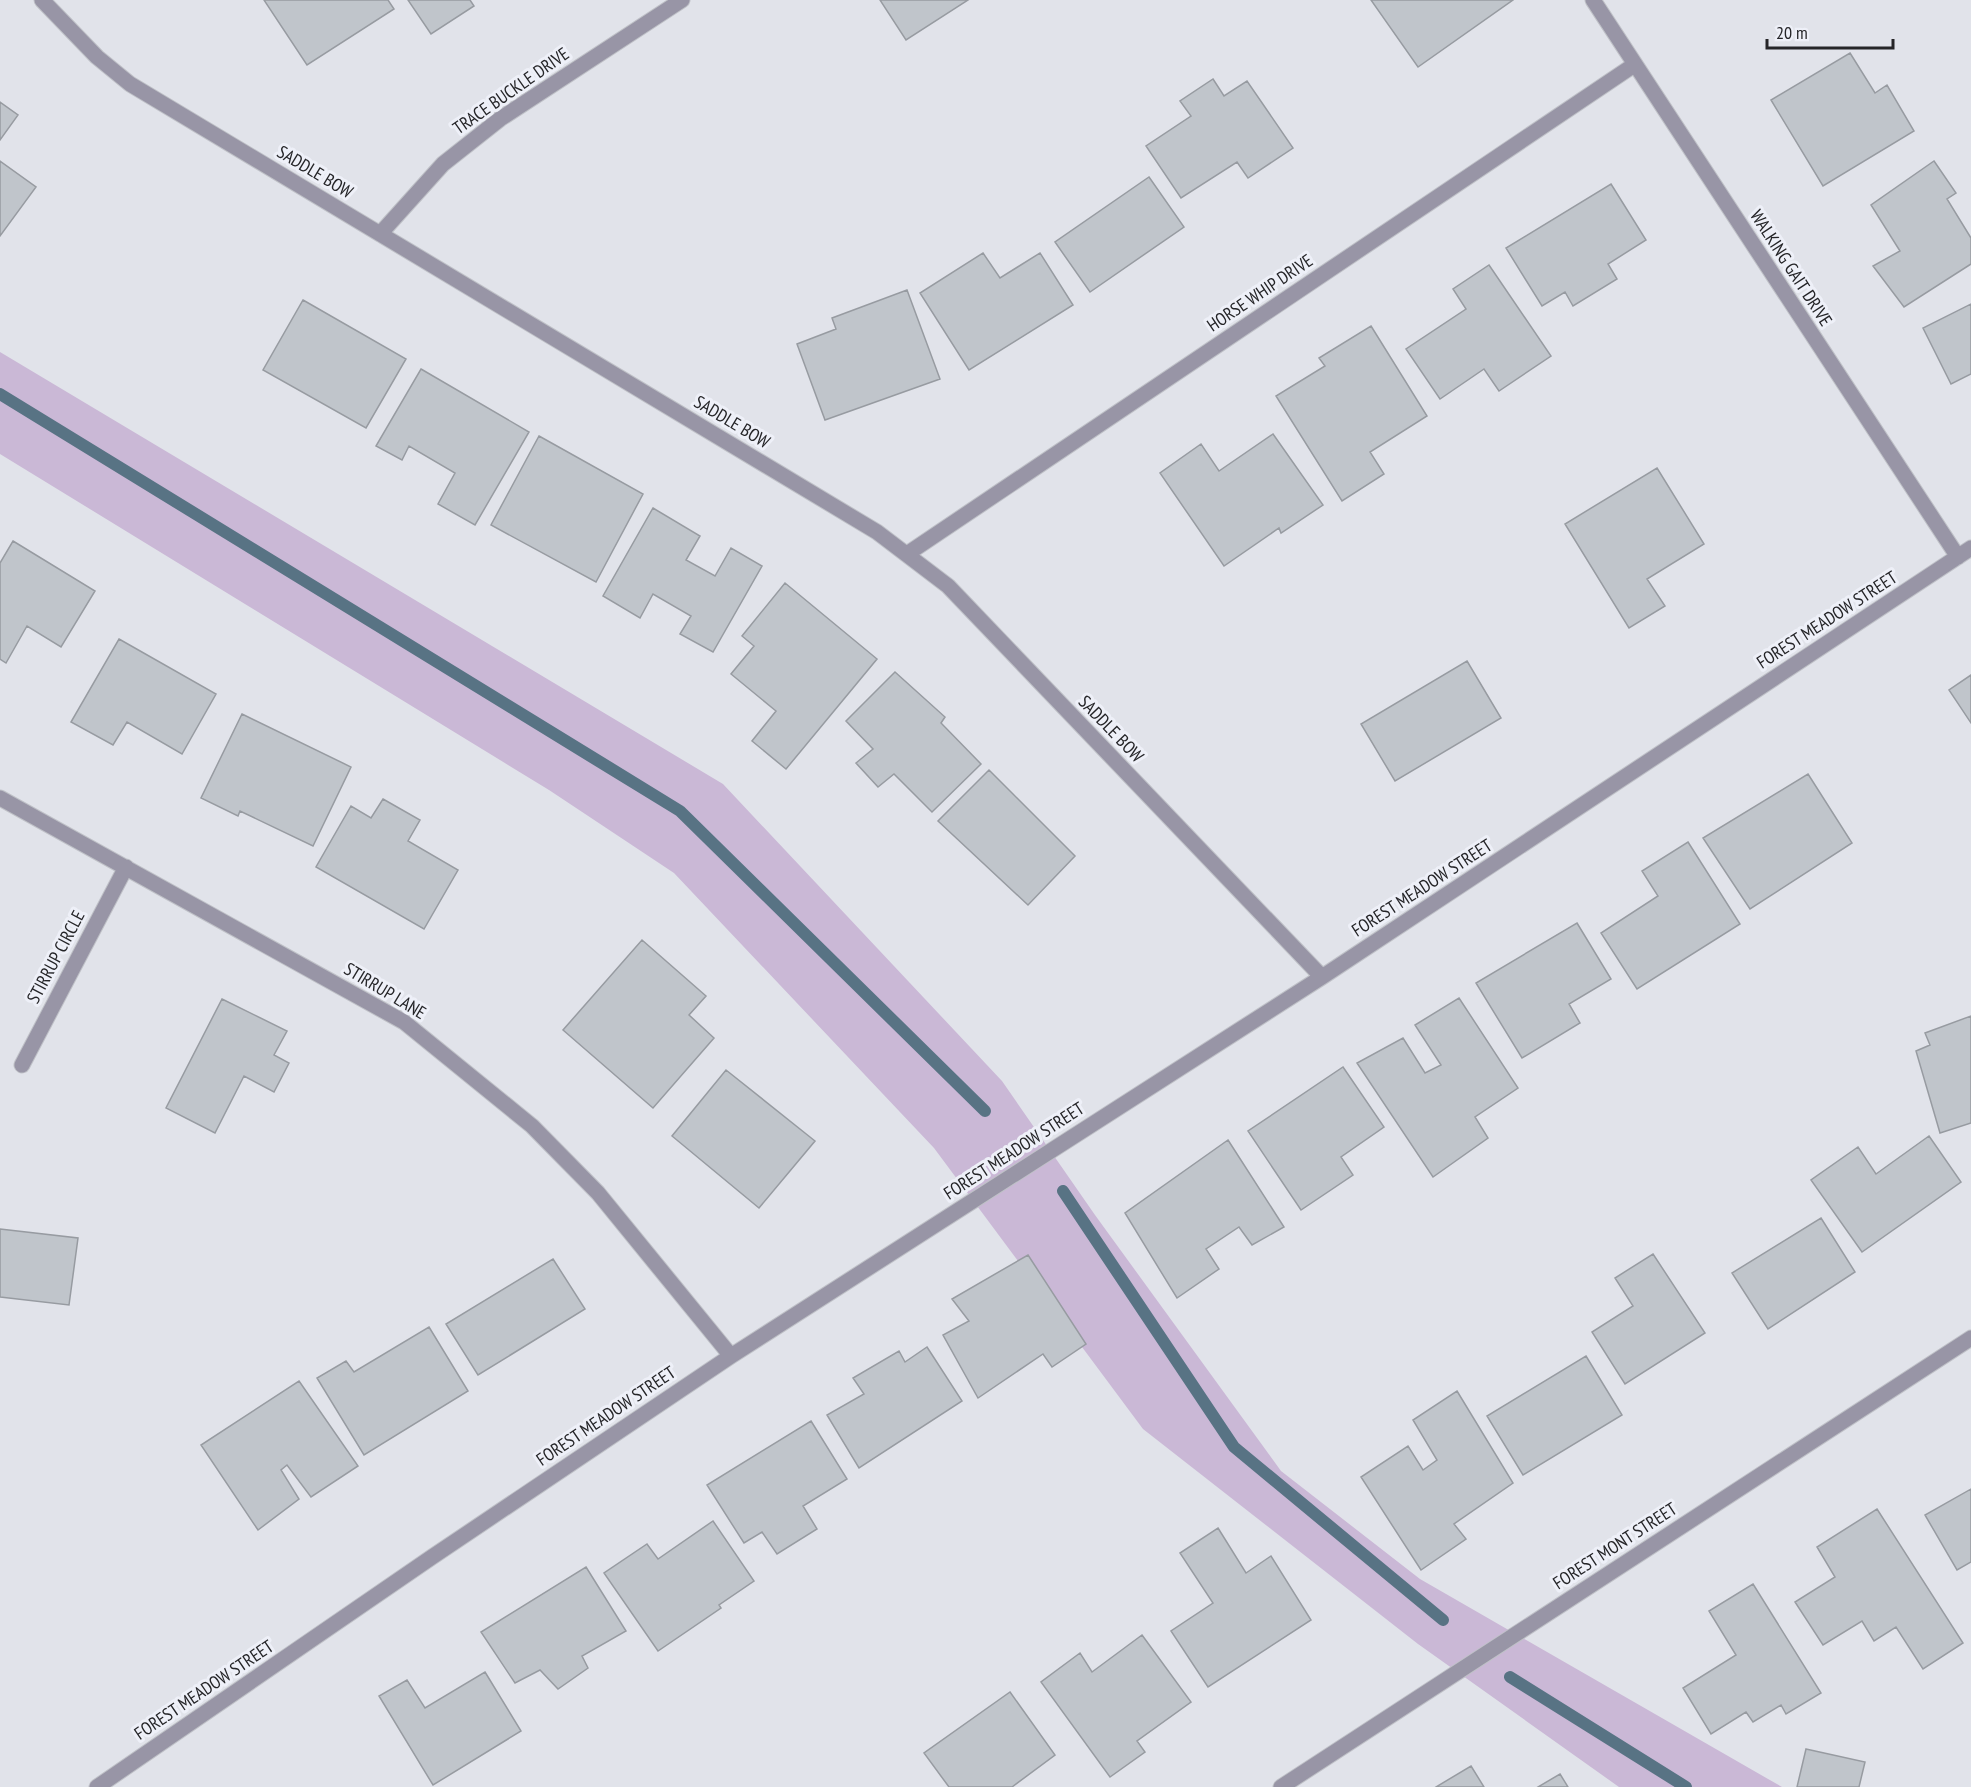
<svg xmlns="http://www.w3.org/2000/svg" width="1971" height="1787" viewBox="0 0 1971 1787" font-family="'PT Sans Narrow',sans-serif">
<style>
.green{fill:#cab8d6}
.lines{fill:none;stroke-linecap:round;stroke-linejoin:round}
.stream{stroke:#587384;stroke-width:12}
.building{fill:#c0c5cb;stroke:#979ba1;stroke-width:1.5}
.street-casing{stroke:#bfc1c7;stroke-width:17}
.street{stroke:#9895a6;stroke-width:15}
.labels{text-anchor:middle;stroke-width:6;stroke-linejoin:round;paint-order:stroke}
.street-label{font-size:18px;fill:#252528;stroke:#eef0f8}
</style>
<rect width="100%" height="100%" fill="#e1e3ea"/>
<!-- green -->
<path class="green" d="M0,352l723,432 279,297 93,134 186,256 139,108 362,208h-163l-201,-143 -275,-215 -209,-281 -260,-275 -125,-83 -549,-336z"/>
<g class="lines">
<!-- stream -->
<path class="stream" d="M0,394l680,417 305,300
M1063,1191l171,256 209,173
M1510,1677l176,110"/>
</g>
<!-- building -->
<path class="building" d="M264,0h124l6,9 -87,56z
M408,0h62l4,6 -43,28z
M880,0h88l-62,40z
M1371,0h142l-95,67z
M1850,53l25,40 12,-8 27,46 -91,55 -52,-86z
M1213,79l11,17 23,-15 46,67 -45,30 -11,-16 -56,36 -35,-52 45,-30 -11,-15z
M0,102l18,13 -18,25z
M0,161l36,26 -36,49z
M1934,161l22,32 -9,6 24,39v26l-67,43 -31,-41 27,-15 -29,-46z
M1149,177l35,50 -94,65 -35,-50z
M1611,184l35,56 -38,24 9,15 -44,27 -8,-14 -23,14 -36,-58z
M983,253l17,25 40,-25 33,52 -104,65 -49,-77z
M1489,265l62,91 -52,35 -15,-22 -44,30 -34,-50 60,-40 -13,-20z
M907,290l33,89 -115,41 -28,-76 39,-15 -4,-11z
M303,300l103,59 -40,69 -103,-58z
M1971,304v70l-20,10 -28,-56z
M1371,326l56,90 -57,36 14,22 -42,27 -66,-105 49,-30 -6,-8z
M421,369l108,63 -54,93 -37,-21 17,-31 -46,-27 -7,14 -26,-14z
M1273,434l50,71 -42,28 -2,-5 -55,38 -64,-93 41,-29 18,27z
M539,436l104,58 -47,88 -105,-57z
M1657,468l47,76 -57,35 18,27 -36,22 -64,-104z
M653,508l47,28 -14,24 29,16 16,-28 31,18 -49,86 -33,-18 11,-18 -38,-22 -13,24 -37,-22z
M13,541l82,50 -34,56 -34,-21 -21,37 -6,-4v-96z
M785,583l92,76 -91,110 -34,-28 24,-30 -45,-37 23,-28 -12,-10z
M119,639l97,55 -34,60 -55,-32 -14,23 -42,-23z
M1467,661l34,57 -106,63 -34,-57z
M895,672l50,45 -4,6 40,41 -49,48 -38,-38 -16,13 -22,-24 17,-14 -27,-28z
M1971,675v48l-22,-33z
M242,714l109,53 -38,79 -73,-35 -2,5 -37,-18z
M989,770l86,86 -47,49 -90,-84z
M1808,774l44,69 -102,66 -47,-71z
M383,799l37,21 -12,21 50,29 -34,59 -108,-62 35,-61 20,12z
M1688,842l52,82 -103,65 -36,-56 57,-37 -16,-25z
M1577,923l34,56 -42,25 11,19 -58,35 -46,-75z
M642,940l64,56 -17,19 25,23 -61,70 -90,-78z
M1459,998l59,90 -43,29 13,21 -55,39 -76,-114 46,-25 22,35 16,-8 -26,-40z
M222,999l65,32 -13,24 15,8 -15,29 -30,-16 -29,57 -49,-25z
M1971,1016v107l-31,10 -24,-82 14,-6 -5,-12z
M1343,1067l41,60 -43,30 12,18 -52,35 -53,-79z
M726,1070l89,71 -56,67 -87,-72z
M1929,1136l32,46 -99,70 -51,-72 47,-33 18,27z
M1228,1140l56,87 -32,18 -13,-18 -33,22 13,20 -42,29 -52,-85z
M1821,1218l34,54 -87,57 -36,-56z
M0,1229l78,9 -9,67 -69,-8z
M1653,1254l52,79 -80,51 -33,-52 41,-26 -18,-28z
M1028,1255l58,89 -34,23 -9,-13 -65,44 -35,-63 26,-14 -17,-22z
M553,1259l32,50 -107,66 -32,-51z
M429,1327l39,64 -104,64 -47,-77 29,-17 8,11z
M927,1347l35,54 -103,67 -32,-53 37,-21 -11,-16 46,-27 6,11z
M1586,1356l36,59 -99,60 -36,-59z
M299,1381l59,85 -47,31 -24,-32 -6,5 18,29 -41,31 -57,-85z
M1457,1391l56,92 -59,41 12,15 -45,31 -60,-93 47,-31 15,24 14,-10 -24,-40z
M811,1421l36,58 -44,27 14,23 -40,25 -15,-22 -18,11 -37,-58z
M1971,1489v73l-14,8 -32,-55z
M1877,1509l86,134 -40,26 -27,-42 -22,14 -12,-20 -39,24 -28,-43 40,-25 -18,-30z
M713,1521l41,60 -35,24 2,3 -63,43 -54,-78 43,-29 11,15z
M1218,1528l28,45 25,-17 40,64 -103,67 -37,-56 42,-28 -33,-50z
M586,1567l40,64 -44,25 6,12 -30,21 -18,-19 -25,13 -34,-51z
M1753,1584l68,109 -35,21 -5,-9 -28,17 -7,-10 -35,22 -28,-46 53,-33 -27,-44z
M1142,1635l49,67 -54,39 8,11 -35,25 -69,-95 39,-29 12,19z
M485,1672l36,59 -88,54 -54,-89 28,-16 18,28z
M1010,1692l45,63 -43,32h-63l-25,-34z
M1806,1749l59,13 -6,25h-62z
M1471,1766l13,21h-48z
M1560,1774l8,13h-30z"/>
<g class="lines">
<!-- street casing -->
<g class="street-casing">
<path id="street" d="M42,0l55,57 33,27 747,448 71,54 374,391
M1593,0l365,557
M380,234l63,-70 57,-45 182,-119
M907,554l727,-489
M0,798l404,224 128,104 66,67 133,163
M22,1065l104,-198
M97,1787l335,-230 299,-201 591,-379 649,-429
M1281,1787l690,-449"/>
</g>
<!-- street -->
<use href="#street" class="street"/>
</g>
<g class="labels">
<!-- street labels -->
<g class="street-label">
<text transform="translate(511 91) rotate(-35)" y="6">TRACE BUCKLE DRIVE</text>
<text transform="translate(315 172) rotate(31)" y="6">SADDLE BOW</text>
<text transform="translate(1791 268) rotate(57)" y="6">WALKING GAIT DRIVE</text>
<text transform="translate(1260 293) rotate(-34)" y="6">HORSE WHIP DRIVE</text>
<text transform="translate(732 422) rotate(31)" y="6">SADDLE BOW</text>
<text transform="translate(1827 620) rotate(-33)" y="6">FOREST MEADOW STREET</text>
<text transform="translate(1111 729) rotate(46)" y="6">SADDLE BOW</text>
<text transform="translate(1422 888) rotate(-33)" y="6">FOREST MEADOW STREET</text>
<text transform="translate(56 957) rotate(-62)" y="6">STIRRUP CIRCLE</text>
<text transform="translate(385 991) rotate(31)" y="6">STIRRUP LANE</text>
<text transform="translate(1014 1151) rotate(-33)" y="6">FOREST MEADOW STREET</text>
<text transform="translate(606 1416) rotate(-34)" y="6">FOREST MEADOW STREET</text>
<text transform="translate(1615 1546) rotate(-33)" y="6">FOREST MONT STREET</text>
<text transform="translate(204 1690) rotate(-34)" y="6">FOREST MEADOW STREET</text>
</g>
</g>
<!-- scale -->
<path d="M1767 39v9h126v-9" fill="none" stroke="#252528" stroke-width="3"/>
<text x="1776" y="39" font-size="18" fill="#252528" stroke="#eef0f8" stroke-width="4.5" paint-order="stroke">20 m</text>
</svg>
